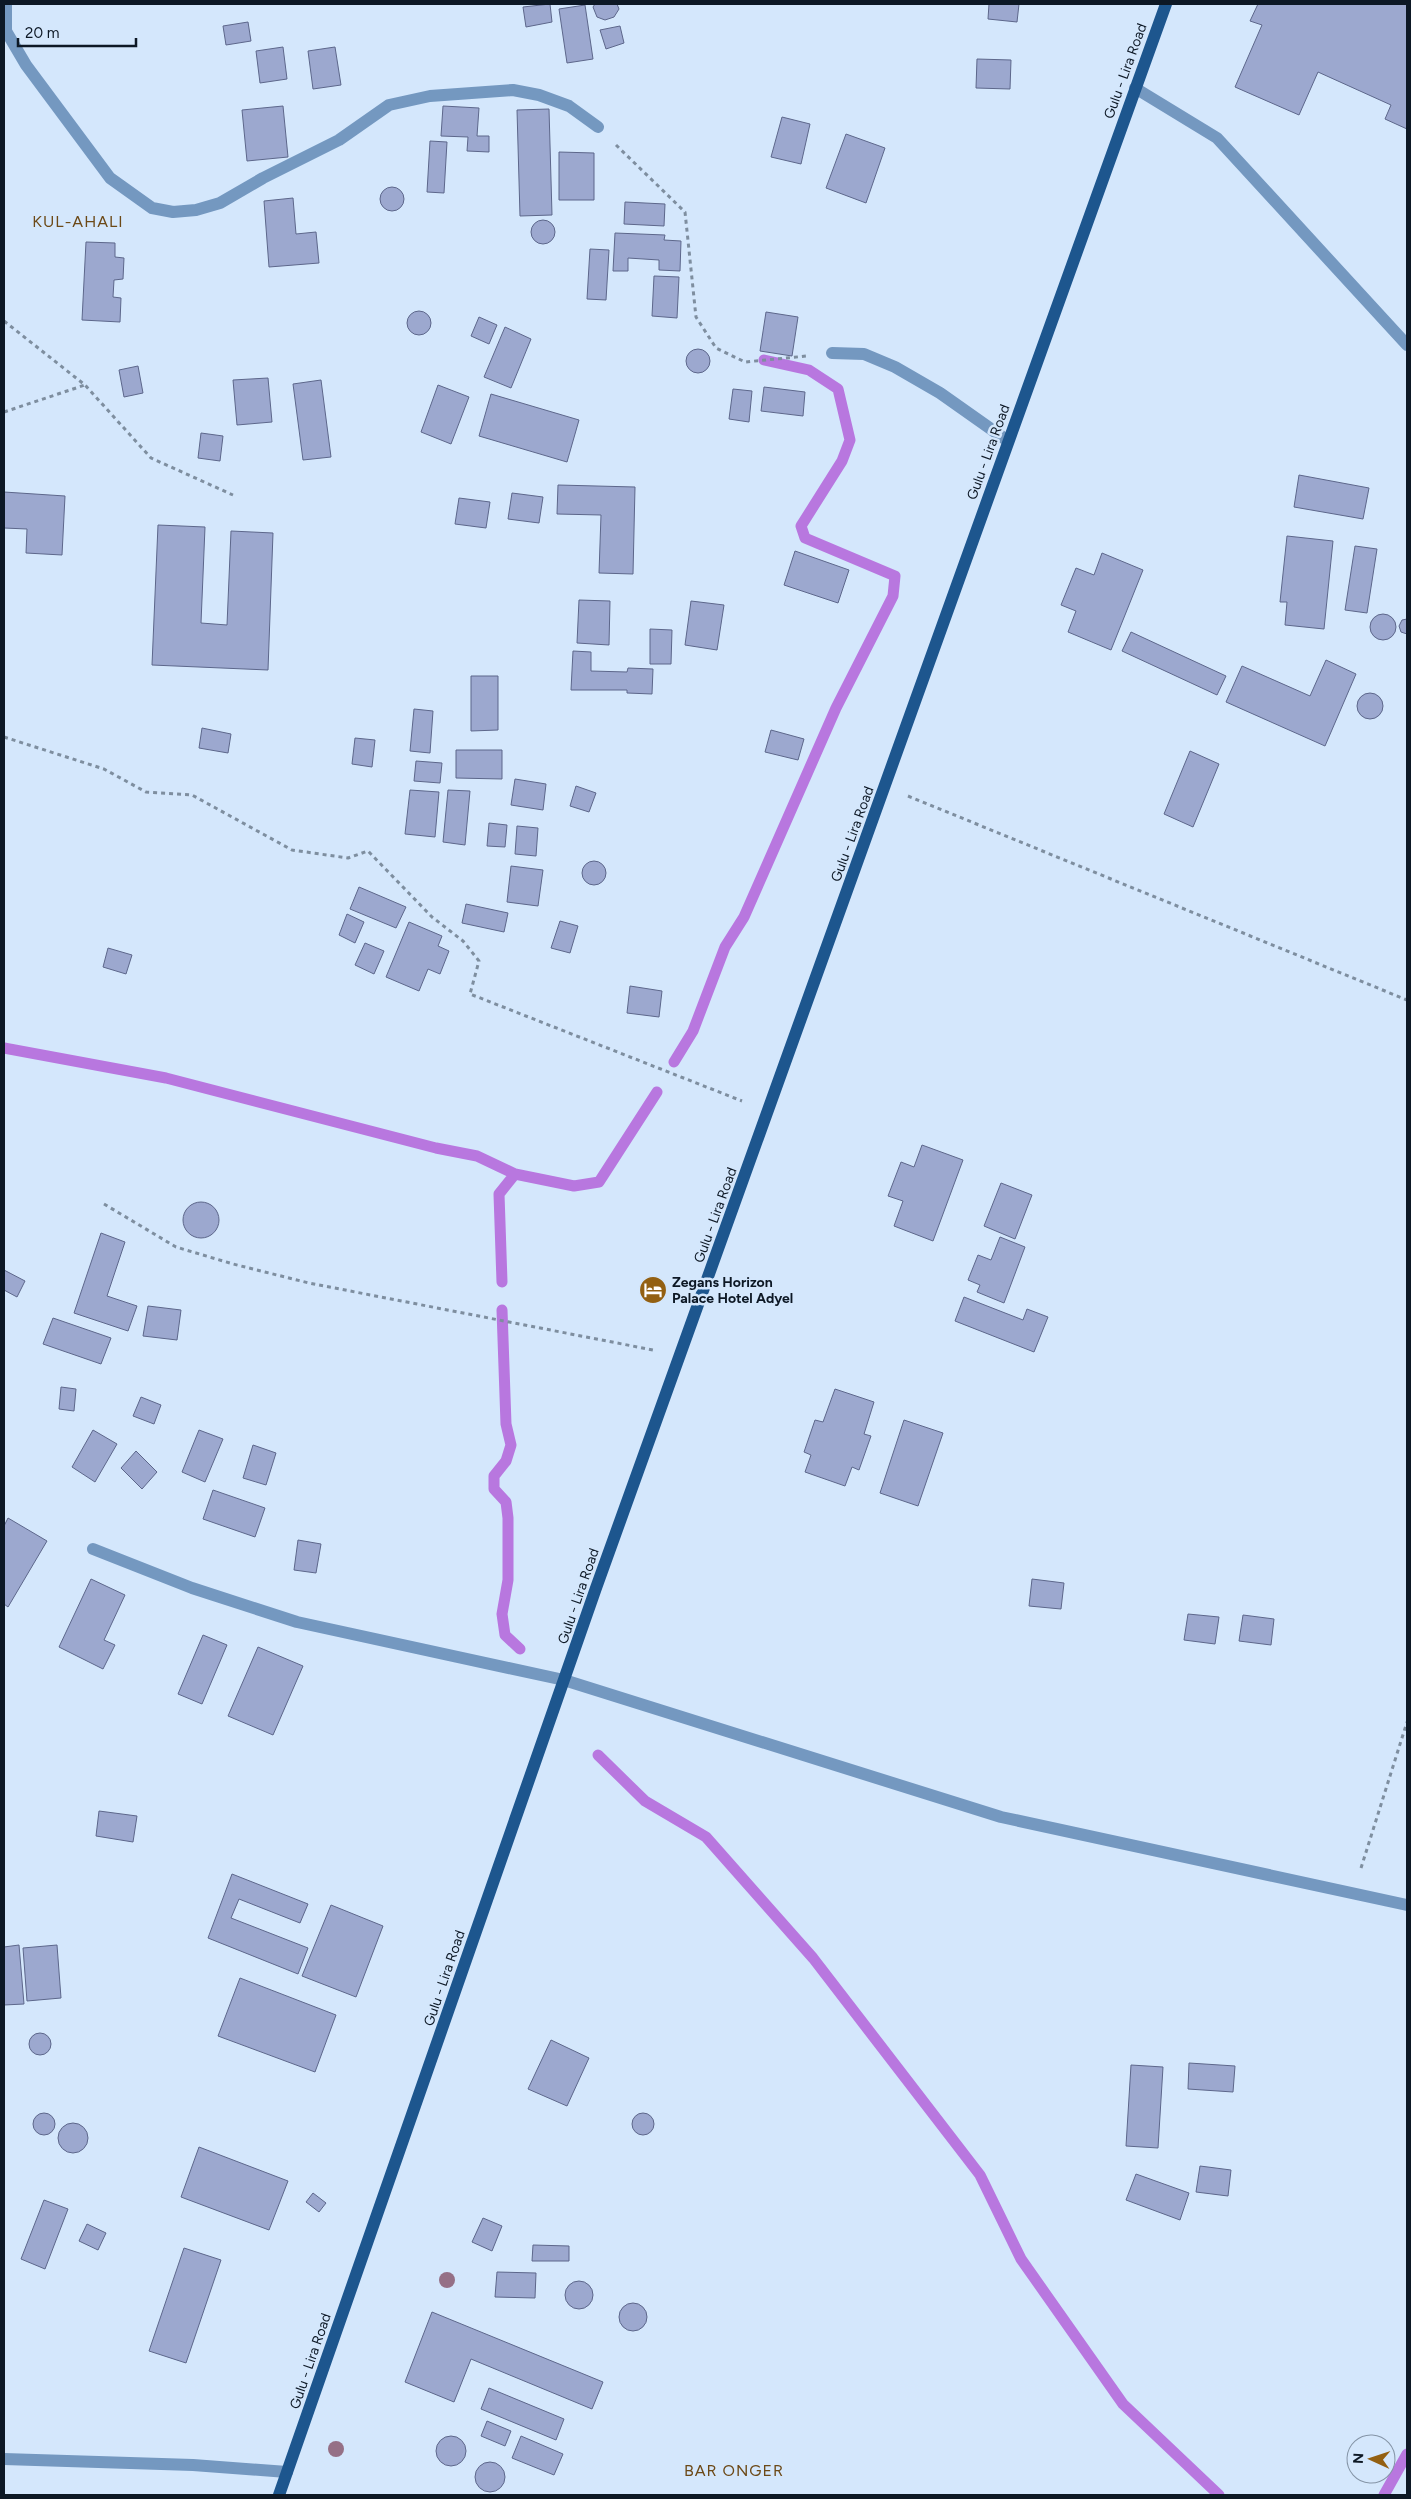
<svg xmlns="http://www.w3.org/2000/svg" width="1411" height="2499" viewBox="0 0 1411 2499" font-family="Figtree,sans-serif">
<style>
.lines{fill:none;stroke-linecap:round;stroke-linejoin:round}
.stream{stroke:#b877df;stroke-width:11}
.building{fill:#9ca8cf;stroke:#5d678b}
.path{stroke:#7e8e9f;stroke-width:3;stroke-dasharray:4 4;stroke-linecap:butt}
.minor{stroke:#7498c0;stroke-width:12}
.major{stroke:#1d568e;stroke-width:12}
.tree{fill:#957086}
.labels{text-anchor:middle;stroke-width:5;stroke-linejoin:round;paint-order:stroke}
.street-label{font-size:14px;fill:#0d1825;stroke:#d4e7fc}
.poi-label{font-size:14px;font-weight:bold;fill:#0d1825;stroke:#d4e7fc;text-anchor:start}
.quarter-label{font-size:16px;letter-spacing:1px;fill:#6c4917;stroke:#d4e7fc}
</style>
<rect width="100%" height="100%" fill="#d4e7fc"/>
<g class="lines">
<!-- stream -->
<path class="stream" d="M4,1048l162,30 270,70 41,8 38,18
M674,1062l19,-31 32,-84 19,-30 92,-209 57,-112 2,-20 -90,-38 -4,-12 41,-65 8,-21 -12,-51 -29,-19 -45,-10
M502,1282l-3,-88 16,-20 59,12 25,-4 58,-90
M502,1310l4,114 5,21 -5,16 -12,15v13l12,13 2,16v62l-6,34 3,21 15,14
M598,1755l47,46 61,36 107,121 167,217 41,84 102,145 96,91
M1384,2495l23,-41"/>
</g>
<!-- building -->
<path class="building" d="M550,4l2,18 -26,5 -3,-20z
M595,4h22l2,5 -5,8 -9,3 -8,-3 -4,-10z
M989,4h30l-2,18 -29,-3z
M1258,4h149v125l-22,-10 6,-14 -73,-33 -19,43 -64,-28 27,-62 -12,-4z
M585,5l8,54 -26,4 -8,-54z
M248,22l3,19 -25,4 -3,-19z
M620,26l4,17 -18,6 -6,-19z
M283,47l4,32 -27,4 -4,-32z
M335,47l6,38 -28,4 -5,-38z
M977,59l34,1 -1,29 -34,-1z
M283,106l5,51 -41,4 -5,-51z
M443,106l36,2 -2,28h12v16l-22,-1 1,-14 -27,-1z
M549,109l3,106 -32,1 -3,-106z
M782,117l28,7 -9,40 -30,-7z
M846,134l39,14 -19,55 -40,-15z
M430,141l17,1 -3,51 -17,-1z
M559,152l35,1v47h-35z
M380 199a12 12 0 1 1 24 0a12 12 0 1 1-24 0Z
M293,198l3,36 20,-2 3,31 -50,4 -5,-66z
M625,202l40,2 -1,22 -40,-2z
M531 232a12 12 0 1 1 24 0a12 12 0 1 1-24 0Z
M615,233l50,2 -1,5 17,1 -1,30 -21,-1v-10l-31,-2v13h-15z
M86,242l29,1v14l9,1 -1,21 -9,1 -1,17 8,1 -1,24 -38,-2z
M590,249l19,1 -3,50 -19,-1z
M654,276l25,1 -2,41 -25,-2z
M407 323a12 12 0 1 1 24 0a12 12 0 1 1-24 0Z
M766,312l32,5 -6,39 -32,-5z
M479,317l18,8 -8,19 -18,-8z
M505,327l26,12 -20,49 -27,-11z
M686 361a12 12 0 1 1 24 0a12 12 0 1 1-24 0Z
M138,366l5,27 -19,4 -5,-27z
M268,378l4,44 -35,3 -4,-45z
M321,380l10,77 -28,3 -10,-76z
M438,385l31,12 -18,47 -30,-12z
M764,387l41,5 -2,24 -42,-5z
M733,389l19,2 -3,31 -20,-3z
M491,394l88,26 -12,42 -88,-26z
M201,433l22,3 -3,25 -22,-3z
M1299,475l70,13 -6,31 -69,-12z
M558,485l77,2 -2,87 -34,-1 2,-58 -44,-1z
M4,492l61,4 -3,59 -36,-2 1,-24 -23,-1z
M512,493l31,4 -4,26 -31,-4z
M459,498l31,4 -4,26 -31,-4z
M158,525l47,2 -4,96 26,2 4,-94 42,2 -5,137 -116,-5z
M1287,536l46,5 -9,88 -39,-4 2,-23h-7z
M1355,546l22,3 -10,64 -22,-3z
M795,551l54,19 -11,33 -54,-18z
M1102,553l41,17 -32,80 -43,-18 8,-21 -15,-6 15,-37 18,7z
M579,600l31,1 -1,44 -32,-2z
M691,601l33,4 -7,45 -32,-5z
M1370 627a13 13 0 1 1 26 0a13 13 0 1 1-26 0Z
M1407,619v15l-6,-2 -2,-6 3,-6z
M650,629l22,1 -1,34h-21z
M1131,632l95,44 -9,19 -95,-44z
M573,651l18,1v19l36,1 1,-4 25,1 -1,25 -25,-1v-3h-56z
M1326,660l30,14 -31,72 -99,-44 16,-36 68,30z
M471,676h27v54l-27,1z
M1357 706a13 13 0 1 1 26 0a13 13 0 1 1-26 0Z
M414,709l19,2 -3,42 -20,-2z
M202,728l29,6 -3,19 -29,-5z
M771,730l33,9 -6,21 -33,-8z
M355,738l20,2 -3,27 -20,-3z
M456,750h46v29l-46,-1z
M1190,751l29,13 -26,63 -29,-13z
M416,761l26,2 -2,20 -26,-2z
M515,779l31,5 -3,26 -32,-5z
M576,786l20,7 -7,19 -19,-6z
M410,790l29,2 -4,45 -30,-3z
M448,790l22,1 -5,54 -22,-3z
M489,823l18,2 -2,22 -18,-1z
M517,826l21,2 -2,28 -21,-2z
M582 873a12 12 0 1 1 24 0a12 12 0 1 1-24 0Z
M511,866l32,4 -5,36 -31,-4z
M359,887l47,20 -10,21 -46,-19z
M466,904l42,9 -4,19 -42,-9z
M347,914l17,8 -9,21 -16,-8z
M560,921l18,5 -8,27 -19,-5z
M409,922l33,14 -4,10 11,5 -9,23 -12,-5 -9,22 -33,-14z
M365,943l19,8 -10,23 -19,-9z
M108,948l24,7 -6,19 -23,-7z
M630,986l32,5 -3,26 -32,-4z
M922,1145l41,15 -30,81 -39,-15 9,-25 -15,-5 13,-34 13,5z
M1001,1183l31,12 -17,44 -31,-13z
M183 1220a18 18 0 1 1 36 0a18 18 0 1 1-36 0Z
M101,1233l24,9 -18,54 30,10 -9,25 -54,-18z
M1000,1237l25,10 -21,56 -27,-11 3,-7 -12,-5 10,-25 13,5z
M4,1270l21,11 -8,16 -13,-7z
M964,1297l59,23 4,-11 21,8 -14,35 -79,-31z
M148,1306l33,4 -4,30 -34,-4z
M53,1318l58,20 -10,26 -58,-20z
M61,1387l15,2 -2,22 -15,-2z
M835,1389l39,13 -10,32 7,2 -12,34 -7,-3 -7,19 -40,-14 6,-17 -7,-3 11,-32 8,2z
M141,1397l20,8 -7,19 -21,-8z
M904,1420l39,13 -25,73 -38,-13z
M93,1430l24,14 -22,38 -23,-15z
M199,1430l24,9 -18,43 -23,-10z
M253,1445l23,8 -10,32 -23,-7z
M136,1451l21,21 -15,17 -21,-21z
M213,1490l52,18 -10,29 -52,-18z
M8,1518l39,23 -39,66 -4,-3v-78z
M298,1540l23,4 -5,29 -22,-3z
M91,1579l34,16 -21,45 11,5 -12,24 -44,-22z
M1032,1579l32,4 -3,26 -32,-3z
M1188,1614l31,3 -4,27 -31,-4z
M1243,1615l31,4 -3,26 -32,-4z
M203,1635l24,10 -25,59 -24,-10z
M258,1647l45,19 -30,69 -45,-19z
M99,1811l38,5 -4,26 -37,-6z
M232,1874l76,30 -8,19 -61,-24 -8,19 77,30 -10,26 -90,-36z
M331,1905l52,21 -27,71 -54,-21z
M19,1945l5,59 -20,1v-58z
M57,1945l4,53 -34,3 -4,-53z
M240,1978l96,37 -21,57 -97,-36z
M29 2044a11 11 0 1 1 22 0a11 11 0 1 1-22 0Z
M551,2040l38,18 -22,48 -39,-17z
M1189,2063l46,3 -2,26 -45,-3z
M1131,2065l32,2 -5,81 -32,-2z
M33 2124a11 11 0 1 1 22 0a11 11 0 1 1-22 0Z
M632 2124a11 11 0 1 1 22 0a11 11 0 1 1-22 0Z
M58 2138a15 15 0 1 1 30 0a15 15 0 1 1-30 0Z
M199,2147l89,34 -19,49 -88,-33z
M1200,2166l31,4 -3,26 -32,-4z
M1136,2174l53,19 -9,27 -54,-20z
M313,2193l13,10 -7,9 -13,-10z
M44,2200l24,9 -23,60 -24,-10z
M483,2218l19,8 -10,25 -20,-9z
M87,2224l19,9 -8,17 -19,-9z
M533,2245l36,1v15h-37z
M184,2248l37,12 -35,103 -37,-12z
M497,2272l39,1 -1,25 -40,-1z
M565 2295a14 14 0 1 1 28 0a14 14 0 1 1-28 0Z
M619 2317a14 14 0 1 1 28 0a14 14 0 1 1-28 0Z
M432,2312l171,70 -11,27 -121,-50 -17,43 -49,-20z
M489,2388l75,31 -8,21 -75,-31z
M487,2421l24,10 -6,15 -24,-10z
M436 2451a15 15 0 1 1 30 0a15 15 0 1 1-30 0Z
M521,2436l42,18 -9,21 -42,-17z
M475 2477a15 15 0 1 1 30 0a15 15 0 1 1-30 0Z"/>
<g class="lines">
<!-- path -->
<path class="path" d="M616,145l69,67 11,105 20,31 29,14 62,-6
M4,321l81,64 66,73 82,37
M4,412l81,-27
M4,737l100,32 42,23 46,3 100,55 56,8 20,-7 64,66 31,24 16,20 -9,33 272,107
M908,796l499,204
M104,1204l72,43 57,17 76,19 344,67
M1361,1868l46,-146"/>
<!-- minor -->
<path class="minor" d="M6,4v27l20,34 84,113 42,30 21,4 23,-2 24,-7 43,-25 76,-38 50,-35 41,-9 83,-6 26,5 30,11 29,21
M1135,88l82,50 190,207
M832,353l32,1 31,13 45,26 68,48
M93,1549l99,39 105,34 267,58 437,137 406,88
M4,2459l189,6 94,7"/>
<!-- major -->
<path class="major" d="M279,2495l317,-907 570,-1584"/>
</g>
<!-- trees -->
<g class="tree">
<circle cx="447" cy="2280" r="8"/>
<circle cx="336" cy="2449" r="8"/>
</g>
<!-- icons -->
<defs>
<g id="hotel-disc" transform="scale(1.4375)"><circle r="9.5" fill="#936012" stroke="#d4e7fc"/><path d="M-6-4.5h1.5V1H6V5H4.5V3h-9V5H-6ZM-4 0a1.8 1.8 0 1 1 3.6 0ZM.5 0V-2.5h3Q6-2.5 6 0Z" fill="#fff"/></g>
</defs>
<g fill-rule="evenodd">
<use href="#hotel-disc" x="653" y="1290"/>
</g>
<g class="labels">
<!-- street labels -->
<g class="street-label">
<text transform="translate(1125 71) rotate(-70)" y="5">Gulu - Lira Road</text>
<text transform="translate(988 452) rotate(-70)" y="5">Gulu - Lira Road</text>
<text transform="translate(852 834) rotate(-70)" y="5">Gulu - Lira Road</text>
<text transform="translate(715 1215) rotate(-70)" y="5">Gulu - Lira Road</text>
<text transform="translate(578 1596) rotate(-71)" y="5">Gulu - Lira Road</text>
<text transform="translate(444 1978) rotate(-71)" y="5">Gulu - Lira Road</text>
<text transform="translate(310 2361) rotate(-71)" y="5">Gulu - Lira Road</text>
</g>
<!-- poi labels -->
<g class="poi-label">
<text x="672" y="1287">Zegans Horizon<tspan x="672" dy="16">Palace Hotel Adyel</tspan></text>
</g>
<!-- quarter labels -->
<g class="quarter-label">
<text x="78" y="227">KUL-AHALI</text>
<text x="734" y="2476">BAR ONGER</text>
</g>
</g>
<!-- border -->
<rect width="1411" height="2499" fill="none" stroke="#0d1825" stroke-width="10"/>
<!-- north arrow -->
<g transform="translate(1371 2459) rotate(273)"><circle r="24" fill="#d4e7fc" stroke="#8494a6"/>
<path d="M0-4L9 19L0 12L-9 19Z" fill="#936012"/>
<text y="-8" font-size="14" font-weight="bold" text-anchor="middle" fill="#0d1825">N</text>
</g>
<!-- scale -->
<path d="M18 38v8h118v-8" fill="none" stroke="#0d1825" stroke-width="2.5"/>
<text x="25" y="38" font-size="15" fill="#0d1825" stroke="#d4e7fc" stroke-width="4" paint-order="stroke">20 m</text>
</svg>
